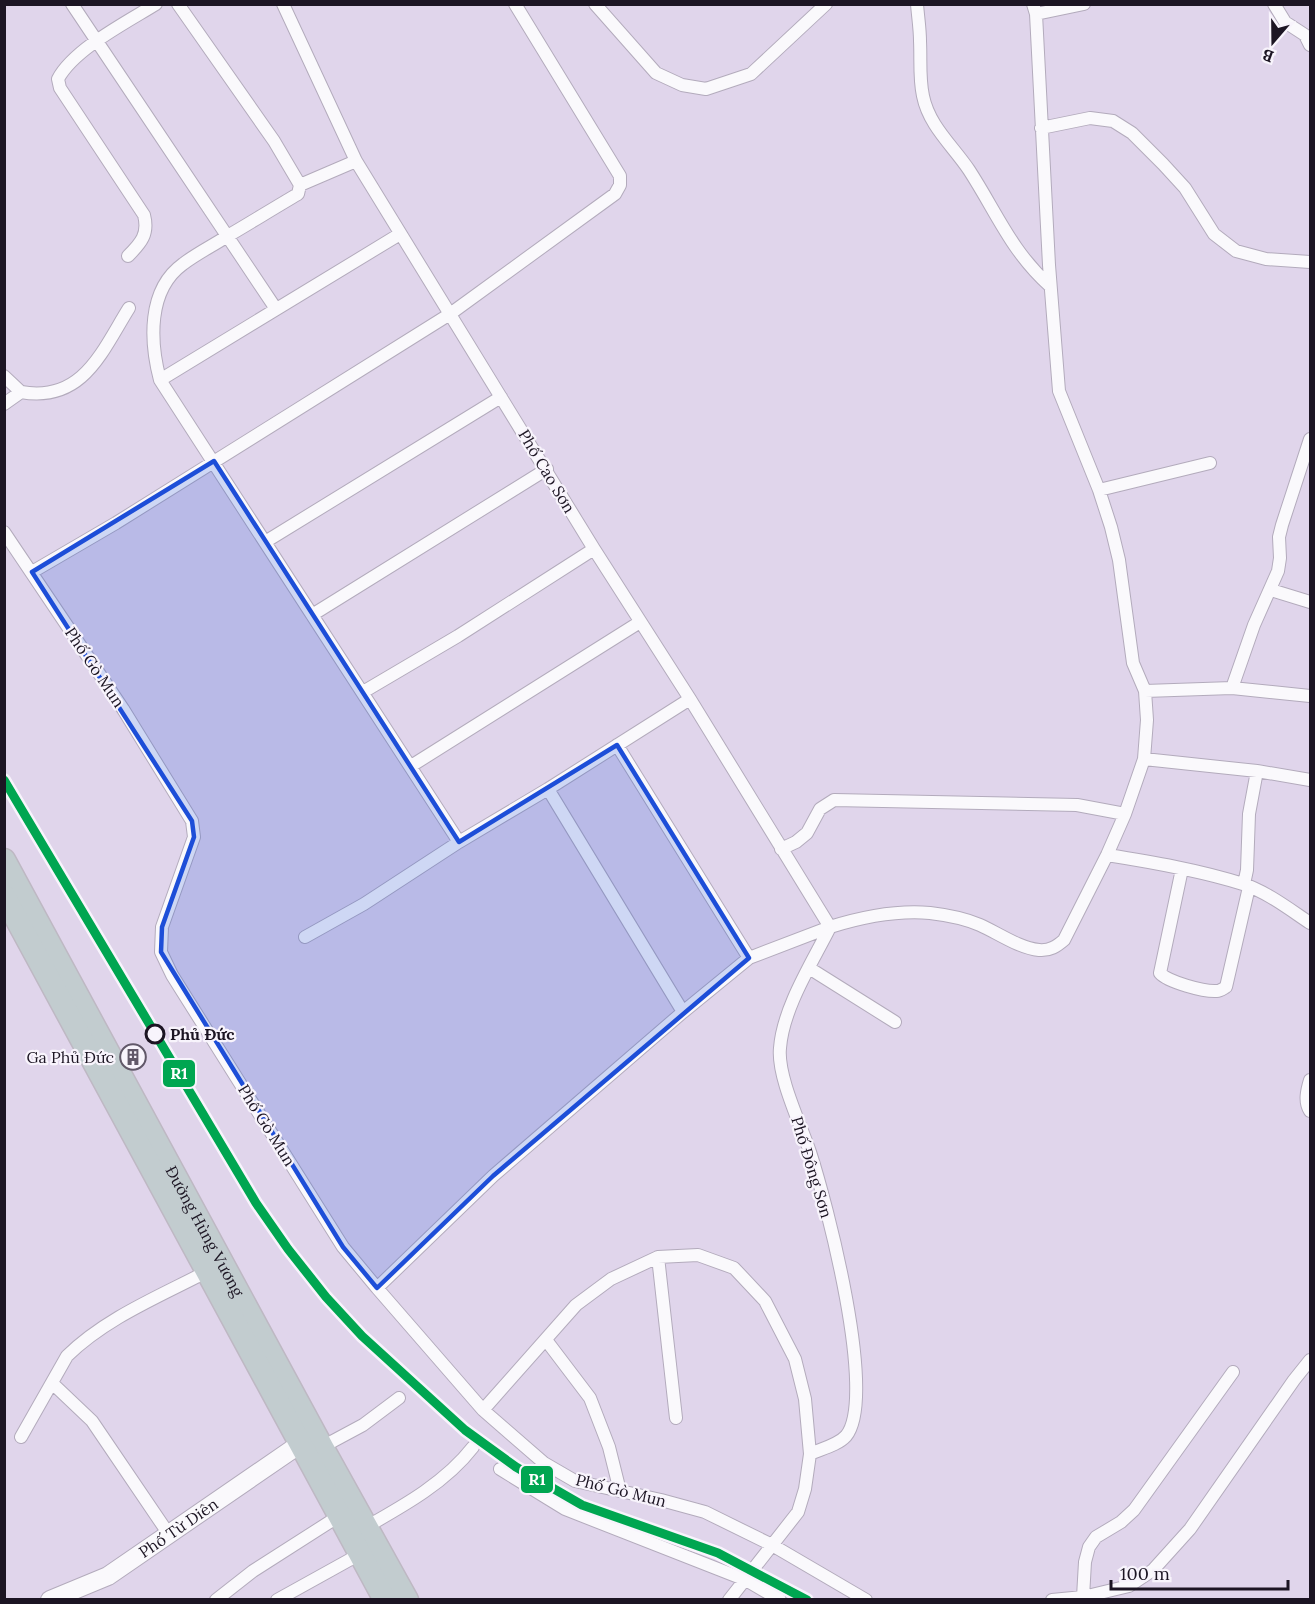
<svg xmlns="http://www.w3.org/2000/svg" width="1315" height="1604" viewBox="0 0 1315 1604" font-family="Lora,serif">
<style>
.lines{fill:none;stroke-linecap:round;stroke-linejoin:round}
.street-casing{stroke:#b3abbc;stroke-width:14}
.secondary-casing{stroke:#b3abbc;stroke-width:20}
.highway-casing{stroke:#beb8c3;stroke-width:25}
.street{stroke:#faf9fc;stroke-width:12}
.secondary{stroke:#faf9fc;stroke-width:18}
.highway{stroke:#c2cccf;stroke-width:22}
.rail-1-casing{stroke:#f8f4fc;stroke-width:14}
.rail-1{stroke:#00a651;stroke-width:9}
.marked{fill:#1d4ed8;fill-opacity:0.2;stroke:#1d4ed8;stroke-width:4.5;stroke-linejoin:round}
.stop-dot{fill:#f8f4fc;stroke:#1c1523;stroke-width:3}
.labels{text-anchor:middle;stroke-width:4.5;stroke-linejoin:round;paint-order:stroke}
.street-label{font-size:16px;fill:#1c1523;stroke:#f8f4fc}
.stop-label{font-size:16px;font-weight:bold;fill:#1c1523;stroke:#f8f4fc;text-anchor:start}
.poi-label{font-size:16px;fill:#1c1523;stroke:#f8f4fc;text-anchor:end}
.line-badge{stroke:#f8f4fc;stroke-width:2}
.badge-label{font-size:16px;text-anchor:middle;font-weight:bold;fill:#fff}
</style>
<rect width="100%" height="100%" fill="#e0d5eb"/>
<g class="lines">
<!-- street casing -->
<g class="street-casing">
<path id="street" d="M72,4l204,305
M178,4l96,137 26,44 -2,9c-24,14 -48,29 -72,43 -14,9 -30,17 -43,27 -36,26 -33,78 -23,116l299,462
M283,4l73,157 238,388 96,150 140,228 -81,31 -66,54 -190,164 -116,112
M595,4l61,69 26,12 24,4 45,-15 75,-70
M917,4c1,13 3,25 3,37 1,19 -1,37 3,55 6,30 30,50 46,74 28,43 42,81 81,116
M1274,4l11,18 20,13 5,10
M1036,14l48,-10
M1041,128l49,-10 23,3 19,12 31,31 22,24 29,46 22,17 30,8 44,3
M300,185l56,-24
M128,256c13,-13 21,-22 16,-41l-84,-127 -2,-9c16,-30 69,-57 98,-75
M4,376l17,16
M160,380l240,-146
M4,404l17,-12c62,11 81,-41 108,-84
M1099,490l111,-27
M4,532l119,177 69,112 2,16 -32,90 -1,25 11,23 171,272 34,41 106,122 61,53 31,18 86,19 44,12 67,33 94,55
M265,542l236,-145
M32,572l84,-49 334,-209 165,-120 5,-9v-9l-105,-172
M1271,590l39,12
M312,615l235,-146
M1232,688l22,-63 24,-54 2,-13 -1,-21 3,-12 28,-86
M1145,691l87,-3 78,8
M363,692l95,-56 136,-87
M617,745l132,213
M1144,759l113,12 53,9
M411,766l229,-144
M548,789l135,223
M781,849l15,-7 11,-9 13,-24 14,-9 243,5 48,9
M1107,855c45,7 92,15 136,29 24,8 46,25 67,39
M1182,869l-22,104c8,9 44,19 57,18 3,0 7,-3 9,-4l23,-100
M1244,884l3,-14 2,-56 8,-43
M305,937l59,-33 95,-62 89,-53 142,-90
M809,968l86,54
M1310,1080c-3,10 -6,22 0,31
M658,1257l18,161
M546,1340l44,58 19,49 11,44
M52,1383l40,38 76,112
M483,1410l93,-105 35,-26 47,-22 40,-2 36,13 31,33 30,58 10,40 5,55
M21,1437l46,-81c39,-38 91,-59 139,-84
M322,1447l41,-22 36,-27
M500,1469l65,40 181,71 34,20
M366,1527c39,-22 80,-45 107,-80
M1083,1597l2,-35 4,-15 7,-10 25,-15 13,-12 99,-138
M216,1600l37,-29 86,-55
M277,1600l83,-46
M729,1600l69,-88 7,-23 5,-35c11,-5 28,-9 36,-18 32,-39 -20,-235 -36,-284 -9,-27 -33,-76 -30,-104 3,-40 32,-85 50,-121 32,-10 67,-17 100,-14 17,2 34,5 50,12 18,8 39,23 59,25 11,1 18,-4 25,-10l43,-85 18,-41 19,-55 3,-39 -2,-29 -12,-28 -14,-103 -8,-33 -12,-37 -40,-99 -10,-126 -13,-251 -3,-10
M1052,1600l31,-3 46,-11 24,-16 37,-41 104,-149 16,-20"/>
</g>
<!-- secondary casing -->
<g class="secondary-casing">
<g id="secondary">
<path id="s1" d="M50,1600l58,-24 192,-132"/>
</g>
</g>
<!-- highway casing -->
<g class="highway-casing">
<g id="highway">
<path id="s2" d="M4,860l318,587 85,153"/>
<path d="M4,896l381,704"/>
</g>
</g>
<!-- street -->
<use href="#street" class="street"/>
<!-- secondary -->
<use href="#secondary" class="secondary"/>
<!-- highway -->
<use href="#highway" class="highway"/>
<!-- rail-1 casing -->
<g class="rail-1-casing">
<path id="rail-1" d="M4,780l252,423 32,46 38,48 36,39 103,94 51,37 66,38 136,48 89,47"/>
</g>
<!-- rail-1 -->
<use href="#rail-1" class="rail-1"/>
</g>
<!-- marked area -->
<path class="marked" d="M214,461l245,381 158,-97 132,213 -256,218 -116,112 -34,-41 -182,-295 1,-25 32,-90 -2,-16 -160,-249z"/>
<!-- icons -->
<defs>
<g id="building-ring" transform="scale(1.35)"><circle r="9.5" fill="#f8f4fc" stroke="#615869" stroke-width="1.5"/><path d="M-4-6H4V6H1V3H-1V6H-4ZM-2.5-4.3h1.7v1.8h-1.7ZM.8-4.3h1.7v1.8H.8ZM-2.5-1h1.7V.8h-1.7ZM.8-1h1.7V.8H.8Z" fill="#615869"/></g>
</defs>
<g fill-rule="evenodd">
<use href="#building-ring" x="133" y="1057"/>
</g>
<!-- markers -->
<circle class="stop-dot" cx="155" cy="1034" r="9"/>
<g class="labels">
<!-- street labels -->
<g class="street-label">
<text transform="translate(547 471) rotate(59)" y="6">Phố Cao Sơn</text>
<text transform="translate(95 667) rotate(56)" y="6">Phố Gò Mun</text>
<text transform="translate(267 1125) rotate(58)" y="6">Phố Gò Mun</text>
<text transform="translate(812 1167) rotate(73)" y="6">Phố Đông Sơn</text>
<text dy="6" stroke="none"><textPath href="#s2" startOffset="422">Đường Hùng Vương</textPath></text>
<text transform="translate(621 1490) rotate(14)" y="6">Phố Gò Mun</text>
<text dy="6" stroke="none"><textPath href="#s1" startOffset="148">Phố Từ Diên</textPath></text>
</g>
<!-- stop labels -->
<g class="stop-label">
<text x="170" y="1040">Phủ Đức</text>
</g>
<!-- poi labels -->
<g class="poi-label">
<text x="114" y="1063">Ga Phủ Đức</text>
</g>
</g>
<g class="line-badge">
<rect x="162" y="1059" width="34" height="29" rx="6" fill="#00a651"/>
<rect x="520" y="1465" width="34" height="29" rx="6" fill="#00a651"/>
</g>
<g class="badge-label">
<text x="179" y="1079">R1</text>
<text x="537" y="1485">R1</text>
</g>
<!-- border -->
<rect width="1315" height="1604" fill="none" stroke="#1c1523" stroke-width="12"/>
<!-- north arrow -->
<g transform="translate(1273 42) rotate(200)" stroke="#f8f4fc" stroke-width="4.5" paint-order="stroke">
<path d="M0-4.5L10 22L0 15L-10 22Z" fill="#1c1523"/>
<text y="-9" font-size="16" font-weight="bold" text-anchor="middle" fill="#1c1523">B</text>
</g>
<!-- scale -->
<path d="M1111 1580v9h177v-9" fill="none" stroke="#1c1523" stroke-width="3"/>
<text x="1120" y="1580" font-size="18" fill="#1c1523" stroke="#f8f4fc" stroke-width="4.5" paint-order="stroke">100 m</text>
</svg>
